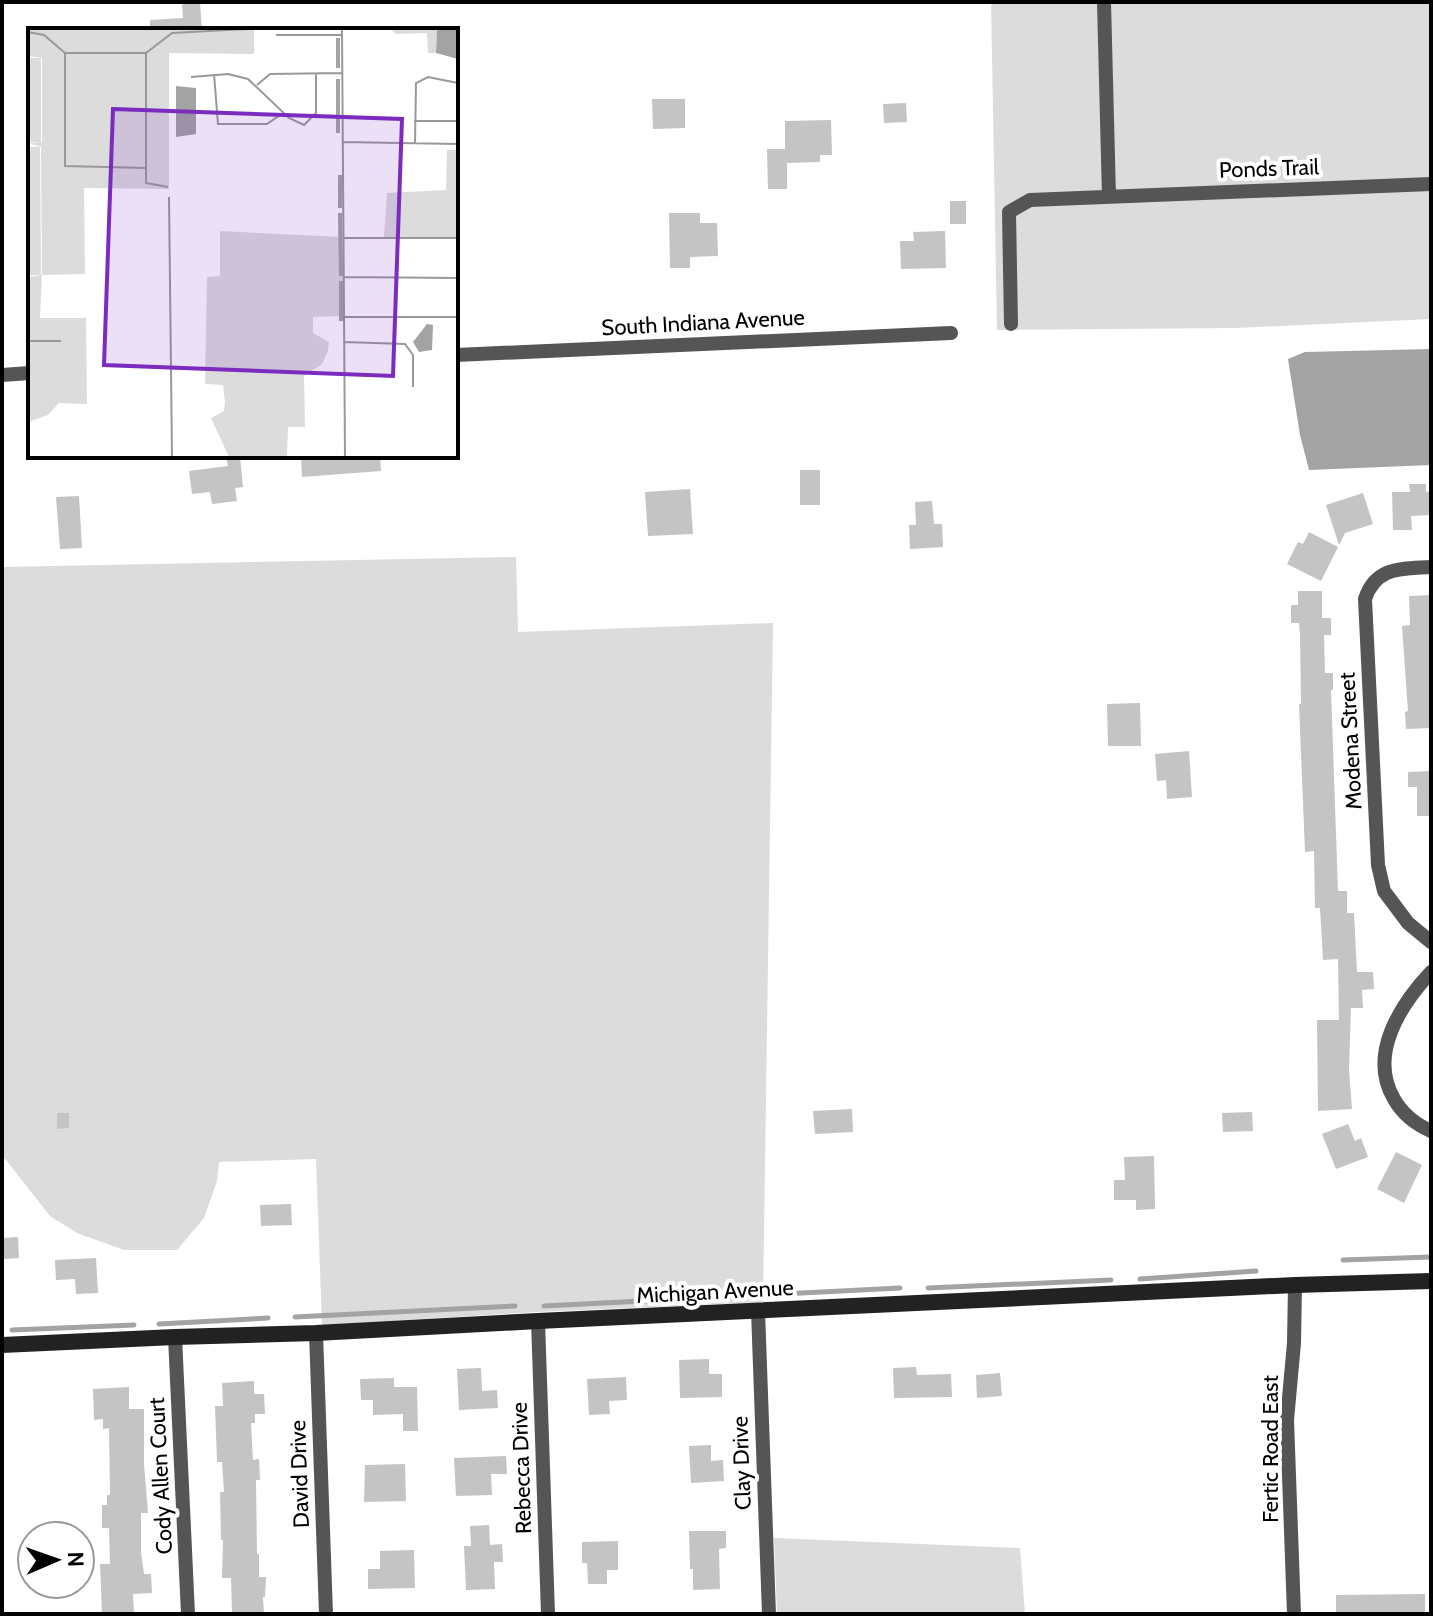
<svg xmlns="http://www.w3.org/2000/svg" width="1433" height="1616" viewBox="0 0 1433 1616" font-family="Cabin,sans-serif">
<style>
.green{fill:#dcdcdc}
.water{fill:#a3a3a3}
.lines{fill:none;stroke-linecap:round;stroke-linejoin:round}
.stream{stroke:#a3a3a3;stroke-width:5}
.building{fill:#c4c4c4}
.street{stroke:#555;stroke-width:14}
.secondary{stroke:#222;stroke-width:16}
.labels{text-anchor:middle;stroke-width:8;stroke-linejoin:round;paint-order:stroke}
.street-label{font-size:22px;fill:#000;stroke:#fff}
.inset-river{fill:none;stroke:#a3a3a3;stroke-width:4}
.inset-road{fill:none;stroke:#999;stroke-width:2}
.view{fill:#7b2cbf;fill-opacity:0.15;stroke:#7b2cbf;stroke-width:4}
.inset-edge{fill:none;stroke:#000;stroke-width:4}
</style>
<rect width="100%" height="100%" fill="#fff"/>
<!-- green -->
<path class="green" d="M991,2h440v317l-195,9 -239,2z
M516,557l2,75 255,-9 -10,679 -225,10 -216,13 -6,-166 -97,3 -2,19 -13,37 -27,32h-53l-47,-17 -27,-17 -48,-61v-588z
M774,1538l246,10 5,66h-248z"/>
<!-- water -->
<path class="water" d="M1431,349v116l-122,5 -9,-35 -12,-76 17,-7z"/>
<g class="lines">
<!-- stream -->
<path class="stream" d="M1343,1260l88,-3
M1140,1279l116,-8
M928,1288l183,-8
M544,1306l356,-18
M295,1317l220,-11
M159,1324l109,-6
M12,1330l122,-5"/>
</g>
<!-- building -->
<path class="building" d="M182,2h18l2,28h-52v-10l33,-2z
M652,99h33v29l-32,1z
M906,103l1,19 -23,1 -1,-19z
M831,120l1,35h-12v7l-33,1v26h-19l-1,-40h18v-28z
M950,201h16v23h-16z
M669,213h31v10h17l1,33 -28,1v11h-20z
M945,231l1,37 -45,1 -1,-28h14l-1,-9z
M226,456h14l3,31 -8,1 2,13 -25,3 -2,-12 -18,2 -3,-23 39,-5z
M301,456h79l1,15 -79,6z
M800,470h20v35h-20z
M1409,484h17v8l5,-1v24l-20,1 1,14h-19l-1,-38h18z
M690,489l3,45 -45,2 -3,-44z
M1363,493l10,31 -28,9 -6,12 -13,-40z
M79,496l3,52 -22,1 -4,-52z
M932,501l2,23h8l1,23 -33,2 -1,-24h7l-1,-23z
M1309,532l29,15 -17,34 -34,-17 11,-22 5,2z
M1298,591h24v27h9v17h-7l1,38h8v17h-2l7,201h9v22h7l3,59h16l1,17 -12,1 1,18h-12l-2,62 3,39 -34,2 -1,-91h22l-1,-61 -15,1 -3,-52h-5l-1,-57 -9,1 -6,-148h2l-1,-69 -1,-12h-8v-18h7z
M1431,595v133l-25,1 -1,-17 3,-1 -6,-85 8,-1 -1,-29z
M1140,703l1,43h-33l-1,-42z
M1189,751l3,46 -25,2 -1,-19 -9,1 -2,-27z
M1431,771v45h-14v-29h-9v-15z
M852,1109l1,23 -38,2 -2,-23z
M1252,1112l1,19 -30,1 -1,-19z
M57,1113h12v15l-12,1z
M1348,1124l7,17 6,-3 7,19 -32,12 -14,-35z
M1396,1152l26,13 -18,38 -27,-14z
M1154,1156l1,53 -19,1v-10h-22v-20h11l-1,-23z
M291,1204l1,21 -31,1 -1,-21z
M18,1237l1,21 -15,1 -1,-21z
M96,1258l2,35 -22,1 -1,-15 -19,1 -1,-20z
M709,1359v15h13v23l-42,1 -1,-38z
M916,1367l1,8 34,-1 1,23 -58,1 -1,-30z
M481,1368l1,23 15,-1 1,18 -39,2 -2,-41z
M1000,1373l2,23 -25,2 -1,-23z
M626,1377l1,23 -18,1 1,13 -21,1 -2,-36z
M394,1378v9h23l1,44h-15v-17l-30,1v-15h-12l-1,-21z
M254,1381v13h10l1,20h-10v9h-4l2,37 6,-1 1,21h-4l1,74h2v23h7l-1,20h-2l1,17h-32l-1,-36h-9l1,-38h-2l-1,-48h4l-2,-30h-5l-2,-56h8l-1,-23z
M129,1387v22h15v55l4,49h-7v39l3,22h7l1,19 -19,1 1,20h-32l-2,-50h10l-1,-36h-7v-23h5v-10h3l-1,-67 -6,1v-10l-9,1 -1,-31z
M711,1445v16l12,-1 1,21 -33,2 -2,-37z
M506,1456l1,18h-16l1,21 -36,1 -2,-38z
M405,1464l1,37 -42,1 1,-37z
M489,1525l1,20 12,-1 1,18h-9l1,27 -29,1 -2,-44h7l-1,-20z
M689,1531h37v17l-7,1 1,40 -27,1v-21h-3z
M618,1541v29h-11v14h-19l-1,-21h-5v-21z
M414,1550l1,38 -47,1v-20h12v-18z
M1425,1594v20h-89v-19z"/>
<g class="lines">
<!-- street -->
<path class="street" d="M1104,2l5,195
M1011,324l-2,-112 21,-12 401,-16
M456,355l495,-22
M2,375l28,-2
M1431,567c-29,2 -55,-1 -66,32l13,266 6,26 24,32 23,19
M1431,972c-31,33 -63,83 -37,127 9,16 21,25 37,32
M758,1311l11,303
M538,1321l10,293
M316,1333l10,281
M175,1337l13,277
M1294,1614l-7,-194 7,-77 1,-58"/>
<!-- secondary -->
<path class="secondary" d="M2,1345l173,-8 141,-4 222,-12 757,-36 136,-4"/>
</g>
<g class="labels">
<!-- street labels -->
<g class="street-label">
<text transform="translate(1269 168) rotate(-2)" y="8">Ponds Trail</text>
<text transform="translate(703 322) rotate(-3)" y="8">South Indiana Avenue</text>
<text transform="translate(1350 741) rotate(-93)" y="8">Modena Street</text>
<text transform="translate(715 1291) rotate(-3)" y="8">Michigan Avenue</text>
<text transform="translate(1270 1449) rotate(-90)" y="8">Fertic Road East</text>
<text transform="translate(741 1463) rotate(-92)" y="8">Clay Drive</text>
<text transform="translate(521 1468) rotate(-92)" y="8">Rebecca Drive</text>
<text transform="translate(299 1474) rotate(-92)" y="8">David Drive</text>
<text transform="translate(160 1476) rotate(-93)" y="8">Cody Allen Court</text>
</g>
</g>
<!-- overview -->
<g transform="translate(28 28)">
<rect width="430" height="430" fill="#fff"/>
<path d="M0,1h226v25l-85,-1v136l-85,-1 1,86 -43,1 -2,43h46l1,86 -28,-1 -11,12 -20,7v-145l14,-2 -1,-128 -13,-4 14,-1v-84l-14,-2zM363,1h46l-1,24h-8l-1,-20 -31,1zM0,30h13v84h-13zM0,119h12l1,128h-13zM419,122h11v87h-74l3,-44 59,-3zM192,203l122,6 1,79 -30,1v16l16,9 -1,9 -6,13 -18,12 1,51h-17l-1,30h-58l-18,-39 13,-7 1,-9 -2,-17 -18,-1 2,-107 13,-1z" fill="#dcdcdc"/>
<path d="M409,1h21v30l-22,-6zM148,58l20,2v46l-20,3zM399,296l6,1 -1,25 -13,2 -6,-10z" fill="#a3a3a3"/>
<path class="inset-river" d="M310,10v30M310,105v-54M312,147v33M312,185l1,63M313,253v40"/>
<path class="inset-road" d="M314,1l3,428M0,4l16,3 21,18h81l26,-20 75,-4M248,7h66M37,25v113l81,2M118,25v130l22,4M186,46l4,50h49l16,-11M163,49l37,-3 20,5 41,39 15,7 12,-12v-39M229,57l13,-11 72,-1M386,93h44M314,114l116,2M387,116l1,-61 12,-6 30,6M141,169l3,260M315,210h115M315,249l115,1M316,289h114M0,313h33M316,314l61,2 8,11v32"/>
<path class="view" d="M85,81l289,10 -9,257 -289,-11z"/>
<rect width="430" height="430" class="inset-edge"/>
</g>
<!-- border -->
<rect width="1433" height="1616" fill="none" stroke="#000000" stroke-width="8"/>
<!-- north arrow -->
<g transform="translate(56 1560) rotate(88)"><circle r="38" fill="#ffffff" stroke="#999999" stroke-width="2"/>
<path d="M0-6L14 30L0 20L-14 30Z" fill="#000000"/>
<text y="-12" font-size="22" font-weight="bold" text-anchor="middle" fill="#000000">N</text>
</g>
</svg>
